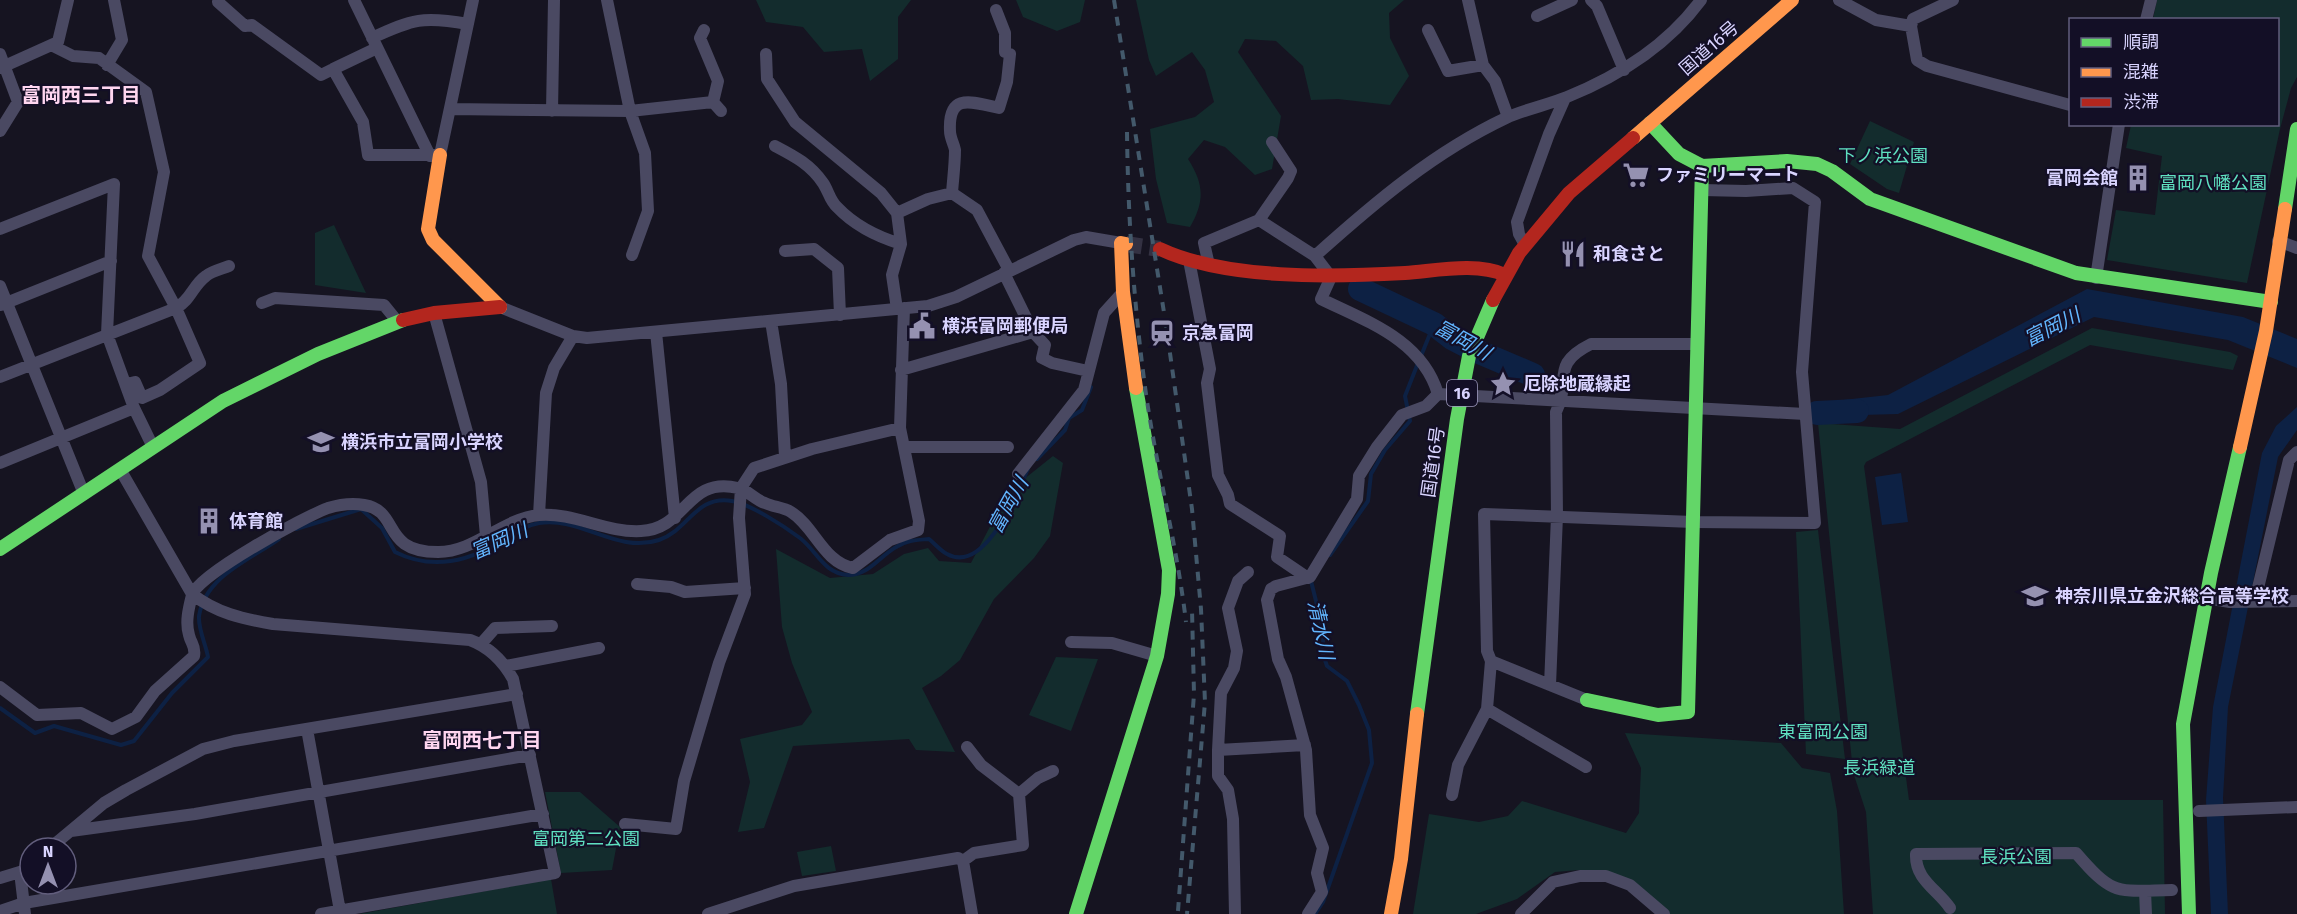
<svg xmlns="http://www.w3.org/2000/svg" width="2297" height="914" viewBox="0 0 2297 914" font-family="'Fira Sans','Noto Sans JP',sans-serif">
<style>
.green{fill:#132c2d}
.water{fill:#0d2144}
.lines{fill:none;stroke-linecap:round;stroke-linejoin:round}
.stream{stroke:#0d2144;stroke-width:4}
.river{stroke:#0d2144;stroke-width:24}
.secondary-tunnel{stroke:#333142;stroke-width:16;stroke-dasharray:16 8;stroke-linecap:butt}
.street{stroke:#4a4962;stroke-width:12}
.fast{stroke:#63d668;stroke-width:14}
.slow{stroke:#ff974d;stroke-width:14}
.jam{stroke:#b3261e;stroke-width:14}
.rail{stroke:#43596b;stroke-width:4;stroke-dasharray:9 8;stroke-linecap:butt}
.labels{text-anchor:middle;stroke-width:4.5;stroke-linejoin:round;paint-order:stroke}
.shield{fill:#130f26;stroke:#9e99be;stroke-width:1.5}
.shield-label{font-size:16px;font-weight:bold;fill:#d9d4ff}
.street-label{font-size:18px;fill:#d9d4ff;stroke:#130f26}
.park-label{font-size:18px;fill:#5fe0c0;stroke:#130f26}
.poi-label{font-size:18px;font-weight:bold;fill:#d9d4ff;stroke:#130f26;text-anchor:start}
.neighbourhood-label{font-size:20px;font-weight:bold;fill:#ffd6f0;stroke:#130f26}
.water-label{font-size:20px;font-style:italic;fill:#62b6ff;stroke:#130f26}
</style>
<rect width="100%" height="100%" fill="#161421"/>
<!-- green -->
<path class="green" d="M756,0h155l-13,17v42l-28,22 -8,-32 -38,3 -21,-25 -37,-5z
M1016,0h69l-5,22 -23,9 -34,-14z
M1136,0h268l-15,13 1,25 19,38 -19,29 -52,-6 -27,1 -8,-34 -27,-25 -31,-2 -7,13 43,64 -9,53 -17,6 -30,-28 -21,-7 -16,19c16,25 17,42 2,68l-23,-4 -11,-44 -6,-50 45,-12 19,-15 -9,-32 -13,-18 -36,24 -7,-16z
M2157,0h140v77l-6,11 -11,41 -33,154 -140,-23 9,-50 39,5 7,-59 -36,-8 5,-23 147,-1v-104l-125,-1z
M1870,121l44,21 -15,51 -12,-4 -37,-25z
M334,225l32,68 -51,-8v-52z
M2092,328l138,24 8,4 -5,14 -143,-25 -224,117 -2,4 45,334h254l2,114h-292l-7,-102 -13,-40 -35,-349 82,6z
M1053,456l10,7 -13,73 -16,22 -40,41 -34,61 -19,16 -19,12 33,64 -39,-2 -7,-11 -116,7 -29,82 -26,4 12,-50 -10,-43 62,-14 10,-13 -20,-49 -10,-36 -6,-78 54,29 43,-4 31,-20 24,-6 11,13 32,2 37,-71z
M1818,530l27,229 -39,-5 -10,-222z
M1056,657l42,2 -27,72 -42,-16z
M1625,733l156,10 21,25 28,5 7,38 7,103h-176l-60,-42 -29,-2 -24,2 -38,27 -41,15h-63l16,-100 50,8 29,-6 14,-15 104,32 13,-20 2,-45z
M545,792h35l40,35 -8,43 -51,3z
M831,846l5,25 -34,5 -5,-24z
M551,879l6,35h-198z"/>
<!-- water -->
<path class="water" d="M2087,289l156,28 54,22v29l-69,-28 -134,-23 -196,97 -73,2v-14l63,-7z
M2297,407v23l-19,27 -50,250 -5,91 5,116h-17l-5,-114 7,-93 49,-254 14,-27z
M1901,473l7,49 -26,3 -7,-48z"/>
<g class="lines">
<!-- stream -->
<path class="stream" d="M1421,356l13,-32
M1037,459l28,-29 4,-12 13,-8 9,-23
M296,529l65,-20 21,19 13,24c34,17 68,11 100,-7 14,-8 27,-19 44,-22 41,-7 78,31 120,17 30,-10 36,-45 73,-39 18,3 52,25 68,37 17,13 23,35 48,37 22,0 32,-20 50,-29 9,-6 20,-6 31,-7 6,5 12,12 18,15 38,21 70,-61 81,-85
M1330,555l38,-54 3,-27 14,-24 25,-29 -5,-25 13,-33
M1311,581l13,52 -2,18 5,15 20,15 12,24 10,25 3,33 -49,139 -8,12
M0,708l35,25 19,-7 67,19 13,-4 38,-48 36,-36c-2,-12 -10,-28 -9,-41 6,-40 52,-57 80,-77"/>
<!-- river -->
<path class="river" d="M1360,289l74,35 18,14 27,14 54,23
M1817,413l40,-2"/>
<!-- secondary-tunnel -->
<path class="secondary-tunnel" d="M1126,244l34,5"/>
<!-- street -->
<path class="street" d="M354,0l76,156
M607,0l23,111 15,42 3,58 -16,44
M1468,0l15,65
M1591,0l6,6 27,64
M1839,0l37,20 35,6 6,34 10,6 143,39
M218,2l27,24 7,-1 69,50 12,-6
M1537,16l35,-16
M2146,20l5,-20
M1911,26l2,-7 40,-19
M704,30l-4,8 18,43 -5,21
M1428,30l20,41 35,-6 12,16 13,36
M372,38c41,-19 51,-22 96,-14
M53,46l20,10 26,2 47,34 18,80 -16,84 28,52 24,55 -40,27 -18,8 -7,-16 -8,2
M377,48l-44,21 30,53 5,33h72l33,-155
M0,54l18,48 -18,29
M766,54l1,25 28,43 86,71 16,20 4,31 -9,31 5,34
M107,65l15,-25 -8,-40
M0,68l58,-26 10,-42
M450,109l180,2 83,-9 8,9
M552,111l2,-111
M775,146c19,10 35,18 48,37 5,7 7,18 14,24 17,18 41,30 64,37
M952,193c1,-14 3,-29 3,-43 -1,-6 -5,-12 -5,-19 -2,-39 22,-29 49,-23l8,-26 3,-28 -5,-2v-19l-9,-23
M897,213l31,-14 24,-6 25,17 32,60
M1259,220l56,36 16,21 -10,22c47,23 101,41 117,95l367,20
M0,229l114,-45 -7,150 27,74 19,39
M2278,241l19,7
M1525,245l-6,-11 -2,-12 32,-88 16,-36
M785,251l29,-2 24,19 2,47
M1315,256c59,-53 119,-104 191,-138 20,-9 41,-13 61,-21 52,-21 100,-51 134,-97
M1189,260l21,109 -3,14 11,92 10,20 2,9 50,32 -3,21 31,21
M1209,265l-5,-22 55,-23 29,-42 3,-7 -19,-29
M1004,273l29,59
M2096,278l23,-154
M0,286l84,208
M262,303l13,-5 109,7 13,16
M1,305l110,-44
M500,307l73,29 14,2 341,-32 28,-9 118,-57 12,-3 35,6
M434,313l47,169 5,54
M771,321l10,63 4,73
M656,332l19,186
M901,370l132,-38 12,13 -3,13 10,5 36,8
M0,377l176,-69c15,-8 17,-23 30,-32 6,-5 16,-7 23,-10
M905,447h103
M0,463l134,-55
M121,471l71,123c24,19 51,25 81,30l197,16c19,7 33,21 43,39l42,194 -234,41
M1018,474l66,-84 20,-77 19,-21
M539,515l7,-122 8,-25 19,-32
M637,584l34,3 14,5 60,-4
M2257,592l32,-132 8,-8
M2206,598l24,4 67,-1
M1071,642l41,1 45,13
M481,644l14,-16 57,-2
M506,666l93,-18
M1550,685l7,-169 -1,-104c16,-33 -7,-47 35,-68h107
M0,687l37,28 44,-2 31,16 24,-12 19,-26 39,-35c2,-10 -3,-12 -5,-21 -4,-13 0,-28 3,-40 7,-21 112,-78 136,-87 10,-3 25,-5 36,-3 37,6 16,47 74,47 37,0 64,-33 101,-37 35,-3 67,18 102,16 46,-2 45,-55 97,-43 10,2 17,12 27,15 8,4 18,4 26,9 24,15 32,50 62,56l37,-28 28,-10 1,-9 -19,-93 4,-120
M1587,700l-96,-39 -4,-10 -3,-137 209,8 122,1 -13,-151 13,-170 -22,-14 -47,3 -44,-1
M1487,709l99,58
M307,729l33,182
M1218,750l87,-5
M1019,794l19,-16 15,-7
M1452,795l6,-30 29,-56 4,-48
M2199,811l98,-4
M625,824l51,5 8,-48 35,-118 26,-69 -6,-76 2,-30 13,-20 58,-19 88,-21
M71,831l124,-17 335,-59
M50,848l54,-45 22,-13 77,-41 31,-8 283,-47
M963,861l11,-8 49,-8 -4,-51 -38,-29 -14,-18
M20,872l5,42
M0,878l23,-7 7,-6
M2145,891l1,23
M1950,908c-13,-19 -35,-28 -34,-54l160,-1c38,44 40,38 96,37
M0,911l24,-8 519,-89
M708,914l86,-28 164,-28 5,3 9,53
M1235,914l-2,-95 -5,-29 -10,-14v-26l3,-57 13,-25 3,-17 -9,-43 10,-27 10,-9
M1308,914l14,-22 -5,-19 6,-25 -13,-33 -4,-65 -20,-73 -8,-18 -11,-59 4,-11 5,-3 34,-9 47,-78 2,-23 18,-29 25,-32 24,-9 12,-12
M1521,914l32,-32 27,-6h26l24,9 34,29"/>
<!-- fast -->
<path class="fast" d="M1650,123l29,31 23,12 85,-5 30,3 15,7 38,28 206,74 195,29
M2285,209l12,-80
M0,549l223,-148 95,-47 85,-34
M1587,700l71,15 30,-3 14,-546
M1417,714l40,-295 12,-63 24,-56
M1076,914l81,-258 11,-62 1,-24 -33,-182
M2189,914l-6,-190 28,-151 29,-126"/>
<!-- slow -->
<path class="slow" d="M1633,138l159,-138
M440,155l-12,74 5,11 67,67
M1126,244l-5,-1 2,49 13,96
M2240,447l26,-116 19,-122
M1391,914l10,-55 16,-145"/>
<!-- jam -->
<path class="jam" d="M1160,249c66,31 172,28 245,24 30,-2 72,-11 100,2
M1493,300l26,-47 50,-60 64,-55
M403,320l31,-7 66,-6"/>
<!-- rail -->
<path class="rail" d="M1114,0l52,325 26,184 9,100 4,93 -18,212
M1127,132c1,88 7,175 19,262 11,77 31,151 40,228
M1178,911l16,-217 -2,-85"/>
</g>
<!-- icons -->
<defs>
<g id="supermarket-bare" transform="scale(2.07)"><path d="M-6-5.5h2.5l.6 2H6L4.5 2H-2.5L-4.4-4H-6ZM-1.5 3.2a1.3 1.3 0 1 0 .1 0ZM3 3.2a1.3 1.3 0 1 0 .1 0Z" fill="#9591b1" stroke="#130f26" stroke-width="2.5" paint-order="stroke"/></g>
<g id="building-bare" transform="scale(2.07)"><path d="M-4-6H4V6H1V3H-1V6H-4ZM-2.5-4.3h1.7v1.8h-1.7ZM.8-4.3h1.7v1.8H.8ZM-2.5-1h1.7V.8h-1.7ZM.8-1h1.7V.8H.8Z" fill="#9591b1" stroke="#130f26" stroke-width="2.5" paint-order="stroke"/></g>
<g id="restaurant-bare" transform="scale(2.07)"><path d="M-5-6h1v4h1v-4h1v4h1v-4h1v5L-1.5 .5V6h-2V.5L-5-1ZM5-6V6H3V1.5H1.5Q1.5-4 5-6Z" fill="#9591b1" stroke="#130f26" stroke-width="2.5" paint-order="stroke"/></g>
<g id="civic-bare" transform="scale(2.07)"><path d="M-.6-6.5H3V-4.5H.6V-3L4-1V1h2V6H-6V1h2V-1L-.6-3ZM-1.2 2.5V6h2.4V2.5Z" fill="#9591b1" stroke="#130f26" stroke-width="2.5" paint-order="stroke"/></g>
<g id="station-bare" transform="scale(2.07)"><path d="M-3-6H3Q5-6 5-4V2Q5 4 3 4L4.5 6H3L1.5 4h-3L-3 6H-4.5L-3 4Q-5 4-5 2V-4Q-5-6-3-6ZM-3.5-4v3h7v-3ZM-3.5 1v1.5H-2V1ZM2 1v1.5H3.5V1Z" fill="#9591b1" stroke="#130f26" stroke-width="2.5" paint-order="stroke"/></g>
<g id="sight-bare" transform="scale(2.07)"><path d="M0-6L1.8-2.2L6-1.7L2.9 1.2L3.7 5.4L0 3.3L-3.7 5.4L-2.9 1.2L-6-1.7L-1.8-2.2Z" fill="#9591b1" stroke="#130f26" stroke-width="2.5" paint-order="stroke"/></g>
<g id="school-bare" transform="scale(2.07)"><path d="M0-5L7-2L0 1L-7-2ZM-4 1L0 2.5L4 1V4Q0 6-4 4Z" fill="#9591b1" stroke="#130f26" stroke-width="2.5" paint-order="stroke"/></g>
</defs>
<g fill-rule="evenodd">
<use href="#supermarket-bare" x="1636" y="175"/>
<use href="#building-bare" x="2138" y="178"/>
<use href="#restaurant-bare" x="1573" y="254"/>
<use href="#civic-bare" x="922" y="326"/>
<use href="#station-bare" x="1162" y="333"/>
<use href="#sight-bare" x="1503" y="384"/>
<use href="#school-bare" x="321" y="442"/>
<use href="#building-bare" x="209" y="521"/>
<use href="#school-bare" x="2035" y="596"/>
</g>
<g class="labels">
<!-- shield labels -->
<rect class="shield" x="1447" y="380" width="30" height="26" rx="4.5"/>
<g class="shield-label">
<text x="1462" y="399">16</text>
</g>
<!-- street labels -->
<g class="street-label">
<text transform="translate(1709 48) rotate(-41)" y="6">国道16号</text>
<text transform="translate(1433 462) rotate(-82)" y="6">国道16号</text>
</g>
<!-- park labels -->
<g class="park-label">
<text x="1883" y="162">下ノ浜公園</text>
<text x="2213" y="189">富岡八幡公園</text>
<text x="1823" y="738">東富岡公園</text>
<text x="1879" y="774">長浜緑道</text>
<text x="586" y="845">富岡第二公園</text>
<text x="2016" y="863">長浜公園</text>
</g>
<!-- poi labels -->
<g class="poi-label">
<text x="1656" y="181">ファミリーマート</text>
<text x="2118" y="184" text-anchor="end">富岡会館</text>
<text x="1593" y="260">和食さと</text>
<text x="942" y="332">横浜富岡郵便局</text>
<text x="1182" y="339">京急富岡</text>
<text x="1523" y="390">厄除地蔵縁起</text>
<text x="341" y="448">横浜市立富岡小学校</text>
<text x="229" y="527">体育館</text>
<text x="2055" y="602">神奈川県立金沢総合高等学校</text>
</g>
<!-- neighbourhood labels -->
<g class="neighbourhood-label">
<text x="81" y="102">富岡西三丁目</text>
<text x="482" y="747">富岡西七丁目</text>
</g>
<!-- water labels -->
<g class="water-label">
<text transform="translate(2052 327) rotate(-27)" y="7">富岡川</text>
<text transform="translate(1463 340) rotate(29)" y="7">富岡川</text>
<text transform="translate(1008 505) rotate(-61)" y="7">富岡川</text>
<text transform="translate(499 541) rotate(-24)" y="7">富岡川</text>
<text transform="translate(1321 630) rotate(78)" y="7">清水川</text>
</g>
</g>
<!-- legend -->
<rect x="2069" y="18" width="210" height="108" fill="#130f26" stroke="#625e7d" stroke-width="1.5"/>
<rect x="2081" y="38" width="30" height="9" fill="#63d668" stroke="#625e7d" stroke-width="1.5"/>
<text x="2123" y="48" font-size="18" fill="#d9d4ff">順調</text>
<rect x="2081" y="68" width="30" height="9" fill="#ff974d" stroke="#625e7d" stroke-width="1.5"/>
<text x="2123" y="78" font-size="18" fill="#d9d4ff">混雑</text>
<rect x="2081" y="98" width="30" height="9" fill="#b3261e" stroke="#625e7d" stroke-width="1.5"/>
<text x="2123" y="108" font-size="18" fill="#d9d4ff">渋滞</text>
<!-- north arrow -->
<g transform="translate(48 866)"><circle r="28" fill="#130f26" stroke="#625e7d" stroke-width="1.5"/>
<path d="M0-4.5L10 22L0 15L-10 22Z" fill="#9591b1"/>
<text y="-9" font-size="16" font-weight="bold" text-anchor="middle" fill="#d9d4ff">N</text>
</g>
</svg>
